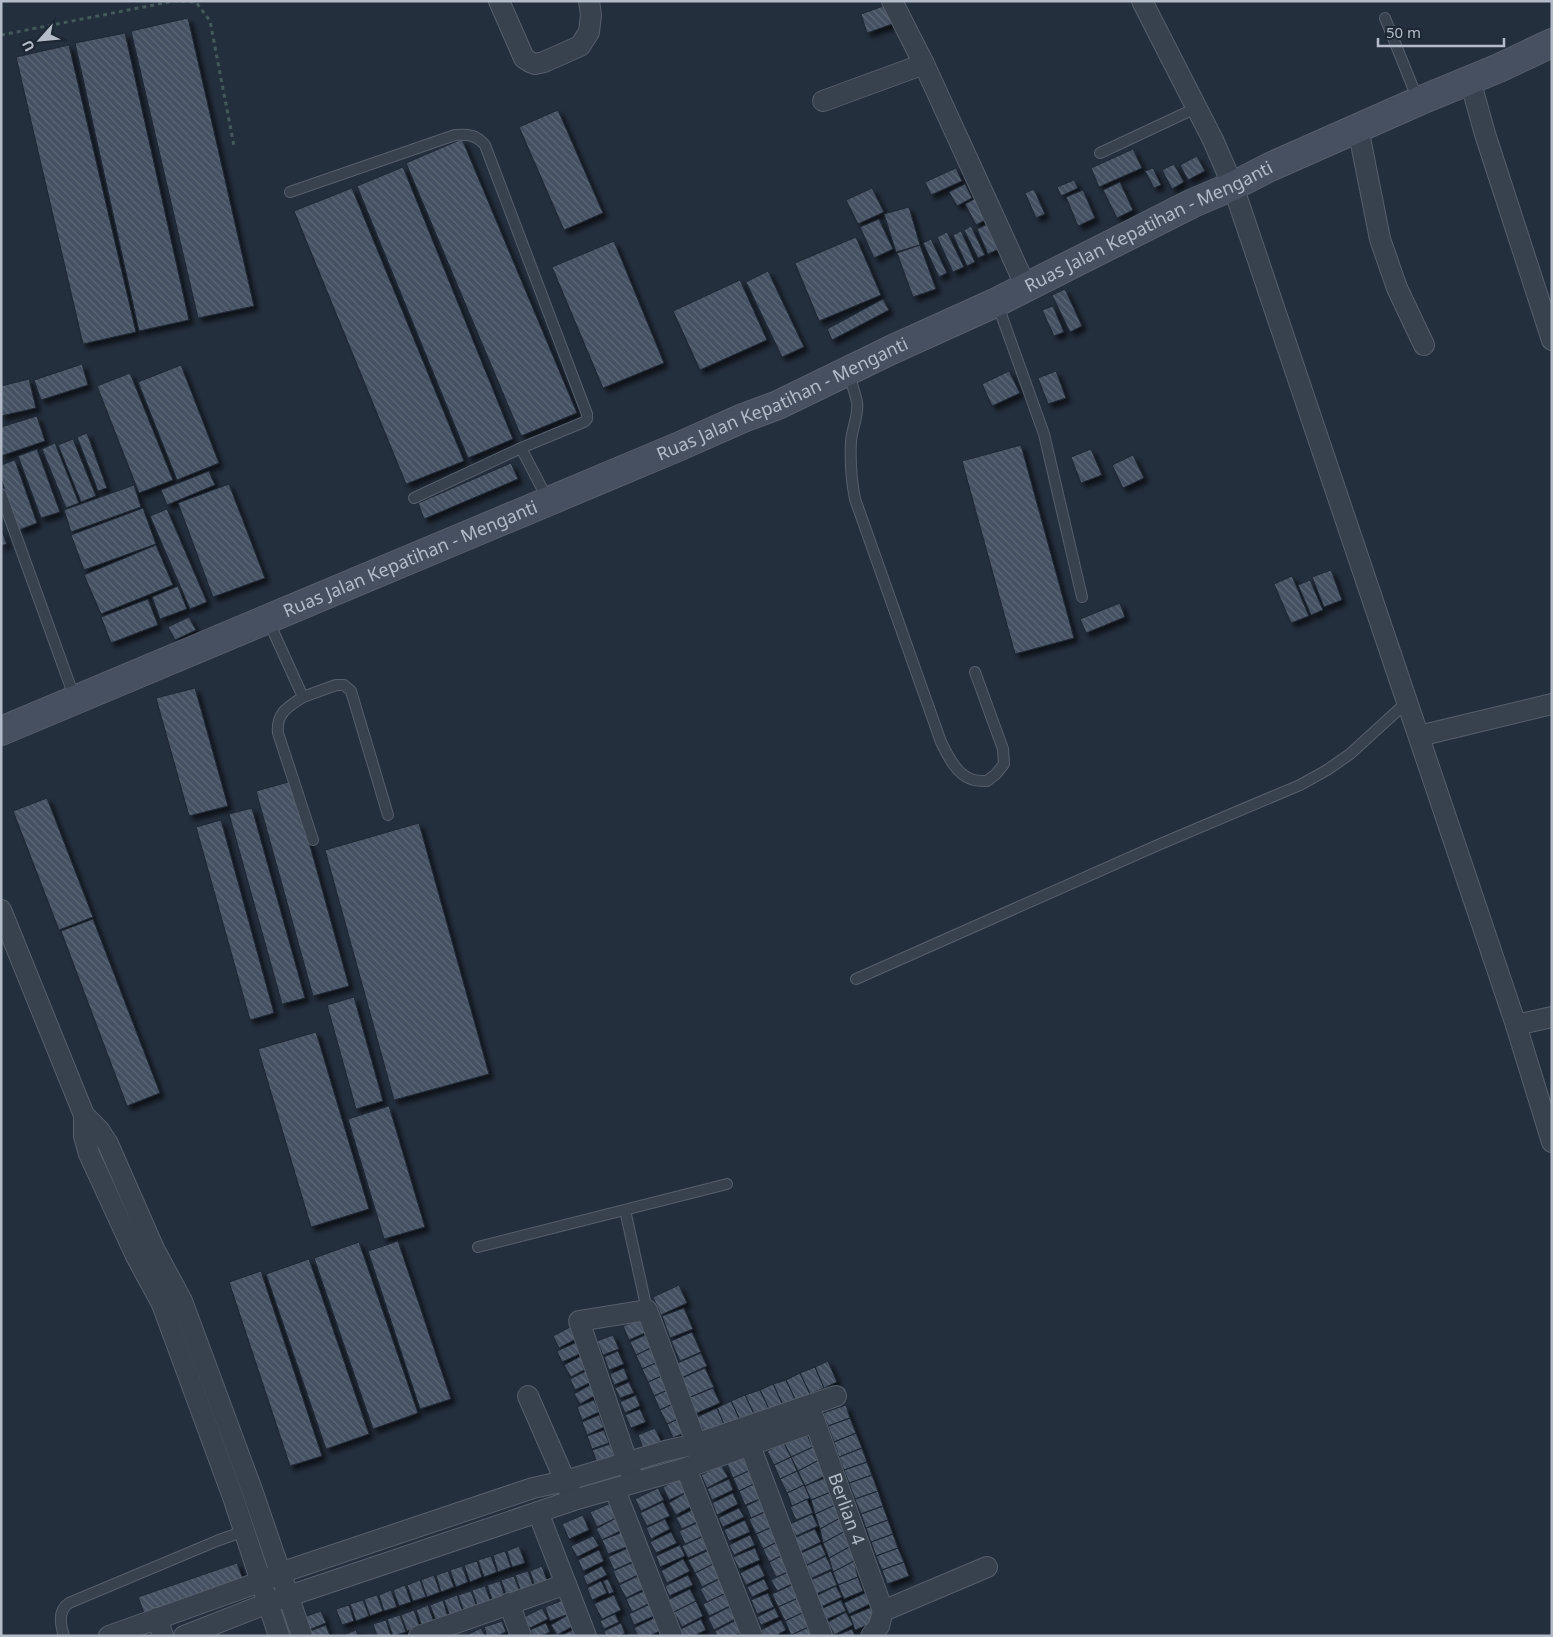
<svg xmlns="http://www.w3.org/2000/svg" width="1553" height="1637" viewBox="0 0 1553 1637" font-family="'Noto Sans',sans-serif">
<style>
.building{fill:url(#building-back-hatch);stroke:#1f2835;filter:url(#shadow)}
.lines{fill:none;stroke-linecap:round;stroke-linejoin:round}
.service-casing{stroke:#565f6c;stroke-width:12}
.minor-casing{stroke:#565f6c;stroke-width:22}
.secondary-casing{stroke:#565f6c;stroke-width:30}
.path{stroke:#44595c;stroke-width:3;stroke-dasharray:4 4;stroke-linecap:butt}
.service{stroke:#38414e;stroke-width:10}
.minor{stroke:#38414e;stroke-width:20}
.secondary{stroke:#465061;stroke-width:28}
.labels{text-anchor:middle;stroke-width:4;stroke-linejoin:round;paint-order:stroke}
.street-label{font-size:18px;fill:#b4bcc9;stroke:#1d2633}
</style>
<defs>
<pattern id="building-back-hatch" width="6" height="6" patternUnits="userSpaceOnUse" patternTransform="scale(1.25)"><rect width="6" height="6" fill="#455162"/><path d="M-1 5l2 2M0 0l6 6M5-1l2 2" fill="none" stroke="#5d6877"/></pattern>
<filter id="shadow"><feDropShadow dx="4.5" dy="4.5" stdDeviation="2.5" flood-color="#0009"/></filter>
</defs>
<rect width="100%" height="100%" fill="#242f3e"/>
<!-- building -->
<path class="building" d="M889,4l6,19 -28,10 -6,-19z
M188,18l66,288 -56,12 -67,-287z
M125,33l64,287 -50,11 -64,-288z
M69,45l67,287 -53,12 -67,-287z
M558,110l45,103 -39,17 -45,-103z
M462,139l115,274 -56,23 -115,-273z
M1133,149l9,19 -43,19 -8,-19z
M1197,156l8,15 -17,9 -8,-15z
M1174,164l10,18 -12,7 -10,-19z
M403,167l110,272 -45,19 -111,-272z
M956,168l6,13 -31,14 -6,-13z
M1153,168l8,17 -7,3 -9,-17z
M1074,180l4,8 -17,8 -4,-9z
M1120,182l13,28 -16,8 -14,-28z
M965,184l7,14 -15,8 -8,-14z
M352,188l112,273 -58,23 -112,-273z
M872,188l12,24 -26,12 -12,-24z
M1034,189l11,25 -9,4 -11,-25z
M1083,190l12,28 -17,8 -12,-29z
M980,196l11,21 -15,8 -11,-21z
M909,207l11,38 -24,7 -12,-38z
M879,219l14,30 -19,9 -14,-31z
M988,224l11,25 -11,5 -11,-25z
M971,226l14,29 -7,3 -14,-28z
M961,231l14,31 -8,4 -14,-31z
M947,232l17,35 -11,5 -16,-35z
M856,237l25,58 -62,26 -24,-58z
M931,239l16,34 -8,4 -16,-34z
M614,241l50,122 -61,25 -51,-121z
M920,245l16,44 -23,8 -16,-44z
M768,271l36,76 -22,10 -36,-75z
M740,280l27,60 -67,30 -27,-59z
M1065,289l17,37 -12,6 -18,-37z
M883,299l6,11 -57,30 -5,-11z
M1053,306l11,26 -10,4 -12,-26z
M82,364l6,21 -47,15 -7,-20z
M181,365l38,98 -42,17 -39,-98z
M1009,371l11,22 -28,13 -10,-22z
M1056,371l10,27 -18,6 -10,-26z
M130,373l43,107 -34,13 -42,-107z
M29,379l7,29 -35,8v-30z
M37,416l8,25 -44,15v-29z
M87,433l20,55 -9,3 -21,-54z
M73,439l23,57 -15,6 -23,-57z
M55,443l24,60 -13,5 -24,-59z
M1021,445l53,193 -59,16 -53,-193z
M37,449l23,63 -19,6 -23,-62z
M1091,449l11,26 -21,8 -10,-26z
M1133,455l11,23 -21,10 -11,-23z
M15,460l22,63 -18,7 -18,-51v-14z
M511,463l7,16 -94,40 -6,-16z
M209,471l6,14 -48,20 -6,-15z
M229,484l36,94 -52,19 -35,-94z
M134,485l7,22 -70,25 -7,-22z
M143,508l13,36 -72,26 -13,-35z
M167,509l40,93 -17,7 -40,-93z
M1,529l6,15 -6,2z
M156,545l17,40 -72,29 -17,-39z
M1331,570l11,30 -18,7 -12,-30z
M1292,576l17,40 -18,7 -17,-39z
M1310,580l13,30 -12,5 -13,-30z
M178,586l9,23 -27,10 -8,-22z
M148,599l10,26 -47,18 -10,-26z
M1120,603l5,14 -39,16 -6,-14z
M189,617l7,13 -21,10 -7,-13z
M195,688l33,118 -39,10 -33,-118z
M292,781l57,205 -36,10 -57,-205z
M47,798l46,119 -34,13 -46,-119z
M252,808l53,190 -23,6 -53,-190z
M221,820l53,193 -24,7 -54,-193z
M419,823l70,251 -95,26 -69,-250z
M93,919l67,174 -33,13 -66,-175z
M354,997l29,104 -27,8 -29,-104z
M316,1032l53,177 -58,18 -53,-178z
M389,1106l36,121 -41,12 -36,-120z
M398,1241l53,158 -31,10 -52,-158z
M359,1242l59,171 -45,16 -59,-171z
M309,1259l60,175 -43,15 -60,-175z
M261,1271l61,185 -32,10 -61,-184z
M679,1285l8,18 -26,12 -8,-18z
M684,1308l9,21 -23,9 -8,-22z
M640,1319l5,14 -16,7 -6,-14z
M570,1327l6,12 -17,9 -6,-12z
M692,1332l9,20 -21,9 -9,-20z
M613,1335l6,14 -16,6 -6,-14z
M645,1335l6,13 -15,7 -6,-13z
M577,1342l5,11 -20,9 -5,-11z
M651,1348l7,14 -16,7 -6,-14z
M618,1351l6,13 -15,6 -5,-13z
M701,1353l6,13 -26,12 -6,-14z
M581,1356l7,12 -17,9 -7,-12z
M828,1361l9,21 -13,6 -9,-21z
M658,1362l6,13 -16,7 -6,-13z
M815,1367l9,21 -14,6 -10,-21z
M624,1368l4,11 -14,6 -4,-11z
M705,1368l9,19 -26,11 -8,-19z
M586,1371l5,11 -16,8 -5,-11z
M800,1373l10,21 -14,7 -10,-21z
M664,1375l6,14 -16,7 -6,-14z
M786,1380l10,21 -13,4 -10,-21z
M629,1382l5,11 -14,5 -5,-10z
M773,1384l10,21 -13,6 -10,-21z
M590,1385l6,10 -16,9 -6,-10z
M713,1388l7,15 -25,11 -7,-16z
M670,1389l6,13 -16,8 -6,-14z
M760,1390l10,21 -15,5 -10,-21z
M636,1395l4,11 -15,7 -5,-11z
M745,1395l10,21 -14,6 -10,-21z
M594,1400l5,12 -17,8 -5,-13z
M731,1401l10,21 -15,7 -9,-21z
M673,1404l7,14 -13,6 -7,-14z
M846,1405l4,13 -22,8 -5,-13z
M717,1408l9,21 -19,9 -10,-21z
M640,1409l6,13 -15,6 -6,-13z
M599,1415l5,12 -17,8 -5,-13z
M680,1418l6,14 -13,6 -6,-14z
M850,1418l6,15 -22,9 -6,-16z
M655,1428l6,13 -18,7 -5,-13z
M604,1430l5,13 -17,6 -5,-13z
M806,1433l7,14 -22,10 -7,-14z
M856,1433l6,15 -23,9 -5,-15z
M784,1443l7,14 -17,8 -7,-14z
M610,1444l4,12 -17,6 -5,-12z
M813,1447l6,13 -21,11 -7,-14z
M862,1448l5,14 -23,8 -5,-13z
M746,1455l7,14 -20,9 -6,-14z
M791,1457l6,14 -17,8 -6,-14z
M819,1460l8,15 -22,11 -7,-15z
M867,1462l5,13 -23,8 -5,-13z
M721,1465l7,12 -21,11 -6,-13z
M753,1469l5,13 -19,9 -6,-13z
M797,1471l7,14 -17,8 -7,-14z
M872,1475l6,16 -23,8 -6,-16z
M681,1478l6,14 -18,8 -6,-13z
M825,1478l6,14 -20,8 -6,-14z
M729,1479l4,11 -21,10 -5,-11z
M758,1482l7,15 -20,8 -6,-14z
M804,1485l6,13 -18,8 -5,-13z
M658,1488l6,12 -23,11 -6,-12z
M878,1491l5,15 -22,8 -6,-15z
M687,1492l7,13 -18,10 -7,-12z
M831,1492l4,13 -20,9 -4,-14z
M733,1493l5,11 -21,11 -5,-12z
M763,1498l5,12 -17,8 -5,-12z
M807,1499l6,14 -17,7 -6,-13z
M663,1502l7,14 -23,10 -7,-13z
M611,1503l7,14 -21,10 -7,-15z
M835,1505l5,13 -20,11 -5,-15z
M883,1506l5,14 -22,8 -5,-14z
M739,1508l5,9 -21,10 -5,-9z
M694,1509l5,12 -17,8 -6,-11z
M765,1512l7,15 -16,7 -7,-15z
M812,1514l6,12 -22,10 -6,-12z
M583,1515l6,15 -20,9 -7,-15z
M618,1517l6,12 -22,11 -6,-11z
M840,1518l5,13 -22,12 -3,-14z
M665,1519l5,10 -19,10 -5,-11z
M745,1520l5,12 -21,9 -5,-11z
M888,1520l5,14 -22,8 -5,-14z
M697,1523l6,13 -18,8 -6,-13z
M772,1527l7,14 -16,8 -7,-15z
M815,1529l6,13 -21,10 -6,-14z
M845,1531l6,15 -22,12 -6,-15z
M623,1532l6,14 -21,8 -6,-14z
M671,1532l6,11 -21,10 -6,-11z
M893,1534l5,14 -22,8 -5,-14z
M750,1535l5,10 -21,10 -5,-10z
M593,1536l6,10 -22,11 -6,-11z
M702,1537l6,12 -20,9 -6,-12z
M779,1541l6,13 -16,8 -6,-13z
M821,1544l5,11 -19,10 -6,-12z
M680,1545l5,11 -25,11 -4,-11z
M519,1546l6,17 -13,4 -5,-16z
M851,1546l3,15 -21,11 -4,-14z
M628,1548l6,13 -20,9 -6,-13z
M755,1548l5,12 -21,9 -6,-12z
M898,1548l6,14 -22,8 -6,-14z
M599,1550l5,11 -21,10 -5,-11z
M709,1550l6,13 -20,10 -7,-13z
M505,1551l6,16 -13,5 -5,-17z
M785,1554l7,16 -16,7 -7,-15z
M491,1556l6,16 -13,5 -6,-17z
M826,1556l6,13 -20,9 -6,-12z
M683,1559l7,12 -23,12 -6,-12z
M477,1561l5,16 -12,5 -6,-17z
M854,1561l4,16 -20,8 -5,-13z
M634,1562l6,12 -21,10 -6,-13z
M904,1562l5,14 -22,8 -5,-14z
M237,1563l6,16 -99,34 -6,-16z
M715,1563l7,14 -20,10 -7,-14z
M759,1564l6,12 -19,9 -6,-12z
M462,1566l6,16 -12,5 -6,-17z
M542,1566l6,17 -13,4 -5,-16z
M602,1566l5,9 -20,10 -4,-9z
M448,1571l6,16 -13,5 -5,-17z
M528,1571l6,17 -13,4 -6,-17z
M831,1571l6,14 -21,9 -5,-14z
M788,1572l6,11 -17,8 -6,-11z
M434,1575l6,17 -13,5 -6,-17z
M688,1575l5,10 -24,11 -4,-10z
M514,1576l6,16 -13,5 -6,-17z
M638,1576l6,13 -18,9 -7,-13z
M858,1577l5,14 -19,8 -6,-14z
M721,1578l7,14 -21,10 -7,-13z
M608,1579l6,13 -5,2 -6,-13z
M764,1579l5,10 -17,8 -5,-10z
M420,1580l6,17 -13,4 -6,-16z
M500,1581l5,16 -12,5 -6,-17z
M601,1581l6,12 -15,7 -5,-12z
M405,1585l6,17 -12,4 -6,-16z
M792,1585l6,13 -20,9 -6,-13z
M485,1586l6,16 -13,5 -6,-17z
M836,1586l6,11 -21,10 -5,-11z
M690,1589l6,12 -22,11 -6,-12z
M391,1590l6,17 -13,4 -5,-16z
M471,1591l6,16 -13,4 -6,-16z
M644,1591l6,12 -18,9 -6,-13z
M768,1593l6,14 -17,7 -6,-14z
M865,1593l5,11 -21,10 -5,-11z
M724,1594l6,12 -21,10 -6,-12z
M377,1595l6,16 -13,5 -6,-17z
M457,1595l6,17 -13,4 -6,-16z
M614,1595l7,15 -19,9 -8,-15z
M798,1598l6,14 -19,9 -7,-14z
M566,1599l5,14 -21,8 -5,-14z
M363,1600l6,16 -13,5 -6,-17z
M443,1600l5,17 -12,4 -6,-16z
M841,1600l5,11 -21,9 -4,-11z
M696,1601l7,15 -21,11 -8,-15z
M650,1604l6,11 -22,10 -5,-11z
M349,1605l5,16 -12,4 -6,-16z
M428,1605l6,17 -12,4 -6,-16z
M729,1607l6,12 -21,11 -6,-12z
M872,1607l6,14 -23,9 -5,-14z
M542,1608l6,11 -18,9 -6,-11z
M775,1608l4,9 -18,8 -4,-8z
M414,1610l6,17 -13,4 -6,-16z
M321,1611l5,12 -17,7 -5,-13z
M804,1612l7,14 -20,9 -6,-14z
M846,1612l7,13 -19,10 -6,-13z
M571,1613l6,11 -20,11 -6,-10z
M615,1614l4,8 -15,7 -4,-8z
M400,1615l6,17 -13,4 -6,-17z
M656,1617l6,13 -13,6h-11l-4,-8z
M701,1619l5,11 -13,6h-12l-2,-6z
M386,1620l5,16h-14l-4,-12z
M736,1620l6,12 -7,4h-18l-2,-5z
M781,1620l5,10 -11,6h-11l-3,-6z
M502,1621l4,11 -10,4h-9l-3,-9z
M546,1623l4,9 -9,4h-8l-3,-6z
M621,1623l4,10 -5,3h-14l-2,-5z
M326,1625l4,11h-19l-1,-5z
M811,1626l4,10h-23l-1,-1z
M481,1628l4,8h-20z
M577,1628l4,8h-21z
M852,1629l3,7h-20z
M356,1630l2,6h-17z"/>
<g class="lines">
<!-- service casing -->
<g class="service-casing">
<path id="service" d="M1385,18l33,82
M1100,153l96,-45
M290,192l165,-57c14,-1 21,0 30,10l102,269v5l-3,3 -63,26
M997,303l47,131 38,163
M848,372c3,10 7,20 9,30 2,13 -5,26 -6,39 -1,20 0,38 4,58l86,243c6,12 15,32 30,37 4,2 11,2 16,2l9,-7 8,-10 -1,-15 -28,-77
M1,494l74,205
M414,498l107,-50 27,52
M268,620l35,77c-15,10 -27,16 -25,36l35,107
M303,697l33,-12h8l7,6 37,124
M856,979l302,-134 142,-60 27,-15 23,-16 57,-52
M625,1210l22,100
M478,1247l249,-63
M64,1636c-4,-12 -6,-26 5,-33l150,-63 26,-9"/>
</g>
<!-- minor casing -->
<g class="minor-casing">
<g id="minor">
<path d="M499,1l25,57 6,4 5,2 9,-2 36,-16 9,-14 2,-17 -2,-14"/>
<path d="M892,1l32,63 102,223"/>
<path d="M1142,1l71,139 20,46 283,839 36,117"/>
<path d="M1470,80l15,54 67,206"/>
<path d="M823,101l101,-37"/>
<path d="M1358,128l22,111 17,49 27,57"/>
<path d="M1419,736l133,-32"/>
<path d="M1,910l83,205v21l5,18 47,102 26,48 71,193 46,139"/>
<path d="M1516,1025l36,-8"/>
<path d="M84,1115l15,15 9,14 46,105 28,52 70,189 50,146"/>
<path d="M528,1396l42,96"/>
<path id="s1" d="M811,1411l72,200"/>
<path d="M750,1446l72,190"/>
<path d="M686,1468l66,168"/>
<path d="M632,1476l-53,-155 68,-11 54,146"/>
<path d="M615,1490l57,146"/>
<path d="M538,1512l48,124"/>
<path d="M509,1603l12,33"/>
<path d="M157,1618l6,18"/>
<path d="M109,1636l151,-54 20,-9 253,-85 32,-7 100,-30 31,-7 140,-48"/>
<path d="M184,1636l84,-33 306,-103 112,-32 129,-46"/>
<path d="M419,1636l147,-52"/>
<path d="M871,1636l8,-10 4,-15 104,-44"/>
</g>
</g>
<!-- secondary casing -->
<g class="secondary-casing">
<g id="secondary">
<path id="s2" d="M1,731l679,-285 63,-28 35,-13 113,-55 106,-48 196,-99 40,-17 37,-19 149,-66 80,-33 53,-25"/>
</g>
</g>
<!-- path -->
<path class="path" d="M1,35l173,-34 22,1 14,19 24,125"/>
<!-- service -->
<use href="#service" class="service"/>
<!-- minor -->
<use href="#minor" class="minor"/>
<!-- secondary -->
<use href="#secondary" class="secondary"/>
</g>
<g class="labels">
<!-- street labels -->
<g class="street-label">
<text dy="6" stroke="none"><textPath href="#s2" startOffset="1254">Ruas Jalan Kepatihan - Menganti</textPath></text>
<text dy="6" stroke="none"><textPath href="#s2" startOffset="849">Ruas Jalan Kepatihan - Menganti</textPath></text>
<text dy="6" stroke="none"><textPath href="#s2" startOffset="444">Ruas Jalan Kepatihan - Menganti</textPath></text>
<text dy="6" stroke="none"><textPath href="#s1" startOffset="104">Berlian 4</textPath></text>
</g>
</g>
<!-- border -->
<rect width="1553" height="1637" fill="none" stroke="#b4bcc9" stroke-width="5"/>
<!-- north arrow -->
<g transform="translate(40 40) rotate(243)" stroke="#1d2633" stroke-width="4" paint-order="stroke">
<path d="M0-4L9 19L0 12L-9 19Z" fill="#b4bcc9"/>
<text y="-8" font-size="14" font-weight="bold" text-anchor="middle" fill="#b4bcc9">U</text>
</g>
<!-- scale -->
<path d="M1378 38v8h126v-8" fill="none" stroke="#b4bcc9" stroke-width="2.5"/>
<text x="1386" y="38" font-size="15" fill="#b4bcc9" stroke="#1d2633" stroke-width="4" paint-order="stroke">50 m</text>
</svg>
